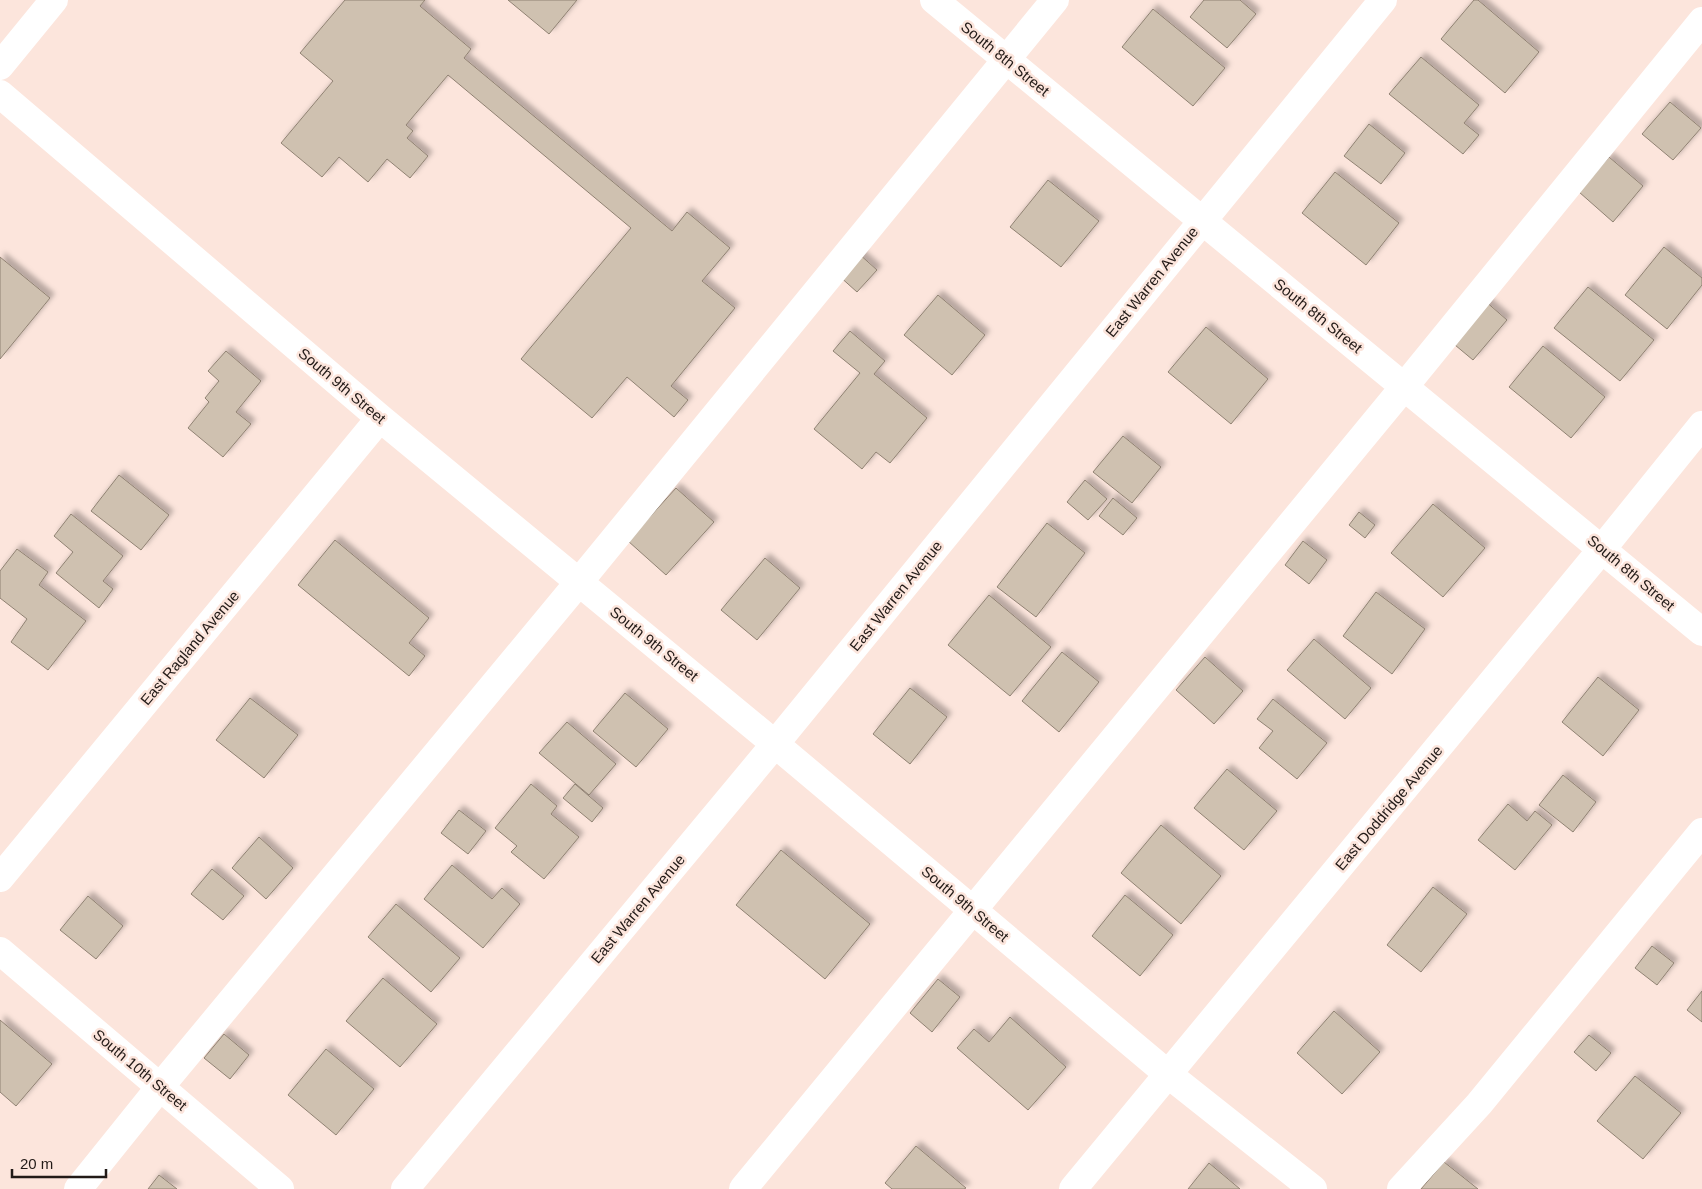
<svg xmlns="http://www.w3.org/2000/svg" width="1702" height="1189" viewBox="0 0 1702 1189" font-family="Helvetica,sans-serif">
<style>
.building{fill:#cfc1b0;stroke:#908273;filter:url(#shadow)}
.lines{fill:none;stroke-linecap:round;stroke-linejoin:round}
.minor{stroke:#fff;stroke-width:28}
.labels{text-anchor:middle;stroke-width:5;stroke-linejoin:round;paint-order:stroke}
.street-label{font-size:15px;fill:#221a17;stroke:#fce5dc}
</style>
<defs>
<filter id="shadow"><feDropShadow dx="4.5" dy="-4.5" stdDeviation="2.5" flood-color="#0004"/></filter>
</defs>
<rect width="100%" height="100%" fill="#fce5dc"/>
<!-- building -->
<path class="building" d="M345,0h80l-5,6 51,43 -7,9 208,173 15,-19 43,36 -28,33 33,27 -64,78 17,14 -14,17 -47,-40 -35,41 -71,-59 110,-131 -183,-153 -42,50 7,6 -6,7 21,18 -18,22 -23,-19 -19,23 -29,-25 -17,20 -41,-34 52,-62 -33,-28z
M508,0h69l-28,34z
M1204,0h36l16,14 -29,34 -37,-31z
M1474,0h4l61,52 -34,41 -64,-54z
M1153,9l72,59 -32,38 -71,-59z
M1421,57l58,48 -15,18 15,12 -16,19 -74,-60z
M1670,102l31,26 -28,32 -31,-26z
M1369,124l36,29 -24,31 -37,-28z
M1609,157l34,29 -30,36 -34,-30z
M1335,172l64,51 -33,42 -64,-52z
M1048,180l51,41 -38,46 -51,-40z
M1664,247l38,31v7l-35,44 -42,-34z
M858,253l19,17 -20,22 -19,-17z
M0,257l50,41 -50,61z
M1588,287l66,53 -34,41 -66,-53z
M938,295l47,40 -33,40 -48,-40z
M1484,300l23,20 -34,40 -24,-20z
M1206,327l62,52 -37,45 -63,-52z
M850,331l35,30 -11,13 53,44 -37,45 -14,-11 -14,17 -48,-40 46,-56 -27,-22z
M1543,346l62,51 -34,41 -62,-51z
M226,351l35,30 -25,31 15,12 -28,33 -35,-29 21,-26 -4,-4 14,-17 -11,-10z
M1123,436l38,31 -29,36 -39,-31z
M119,475l50,40 -28,35 -50,-39z
M1085,480l22,19 -19,21 -21,-18z
M676,488l38,34 -48,53 -38,-34z
M1113,498l24,20 -14,17 -24,-19z
M1433,504l52,44 -42,49 -52,-44z
M1359,512l16,13 -10,13 -16,-13z
M71,514l52,42 -20,25 10,8 -14,19 -43,-35 17,-21 -19,-16z
M1047,523l38,30 -49,64 -39,-30z
M335,540l94,78 -20,25 16,13 -16,20 -111,-91z
M1303,541l24,19 -18,24 -24,-19z
M17,549l31,23 -9,13 47,36 -38,49 -37,-28 16,-23 -27,-21v-27z
M765,558l35,30 -43,52 -36,-30z
M1376,592l49,37 -33,45 -49,-38z
M989,595l62,52 -41,49 -62,-51z
M1314,639l57,49 -26,31 -58,-49z
M1062,652l37,30 -40,50 -37,-31z
M1205,657l38,34 -29,33 -38,-34z
M1598,677l41,33 -36,46 -41,-34z
M910,688l37,29 -37,47 -37,-30z
M625,693l43,36 -32,38 -43,-36z
M250,698l48,37 -34,43 -48,-38z
M1273,699l54,44 -30,36 -38,-31 14,-17 -16,-12z
M567,722l49,42 -27,31 -50,-42z
M1227,769l50,42 -33,39 -50,-42z
M1563,775l33,27 -23,30 -34,-27z
M531,784l26,22 -6,8 28,23 -35,42 -33,-27 6,-6 -22,-18z
M575,784l28,24 -11,14 -29,-24z
M1508,804l19,17 8,-10 17,14 -37,45 -37,-30z
M459,810l27,21 -18,23 -27,-21z
M1161,825l60,51 -40,48 -60,-51z
M259,837l34,31 -27,31 -34,-31z
M781,850l89,74 -45,55 -89,-74z
M452,865l40,34 10,-11 18,16 -37,44 -59,-49z
M212,869l32,27 -21,24 -32,-26z
M1433,887l34,27 -46,58 -34,-27z
M1125,895l48,40 -33,41 -48,-40z
M88,896l35,30 -27,33 -36,-29z
M396,904l64,54 -29,34 -63,-55z
M1652,946l22,17 -17,22 -22,-17z
M383,978l54,46 -37,43 -54,-46z
M938,979l22,18 -28,35 -22,-19z
M1702,991v31l-15,-12z
M1334,1011l46,41 -38,42 -45,-41z
M1010,1017l56,50 -38,43 -71,-62 17,-19 15,13z
M0,1020l52,44 -36,42 -16,-14z
M224,1034l25,21 -19,24 -26,-21z
M1589,1035l22,18 -15,18 -22,-19z
M326,1049l48,40 -38,46 -48,-40z
M1635,1076l46,37 -38,46 -46,-38z
M916,1146l50,42 -2,1h-72l-7,-6z
M1444,1162l34,27h-57z
M1209,1163l31,26h-52z
M159,1175l18,14h-29z"/>
<g class="lines">
<!-- minor -->
<path class="minor" d="M934,0l768,632
M0,66l54,-66
M0,94l380,324 395,326 394,331 144,114
M0,878l380,-460
M0,951l280,238
M78,1189l82,-102 419,-505 476,-582
M405,1189l370,-445 608,-744
M743,1189l661,-802 298,-366
M1073,1189l529,-640 100,-124
M1401,1189l78,-85 223,-272"/>
</g>
<g class="labels">
<!-- street labels -->
<g class="street-label">
<text transform="translate(1005 59) rotate(39)" y="5">South 8th Street</text>
<text transform="translate(1152 282) rotate(-51)" y="5">East Warren Avenue</text>
<text transform="translate(1318 316) rotate(39)" y="5">South 8th Street</text>
<text transform="translate(342 386) rotate(40)" y="5">South 9th Street</text>
<text transform="translate(1631 573) rotate(40)" y="5">South 8th Street</text>
<text transform="translate(896 596) rotate(-51)" y="5">East Warren Avenue</text>
<text transform="translate(654 644) rotate(39)" y="5">South 9th Street</text>
<text transform="translate(190 648) rotate(-50)" y="5">East Ragland Avenue</text>
<text transform="translate(1389 808) rotate(-50)" y="5">East Doddridge Avenue</text>
<text transform="translate(965 904) rotate(40)" y="5">South 9th Street</text>
<text transform="translate(638 909) rotate(-50)" y="5">East Warren Avenue</text>
<text transform="translate(140 1070) rotate(40)" y="5">South 10th Street</text>
</g>
</g>
<!-- scale -->
<path d="M12 1169v8h94v-8" fill="none" stroke="#221a17" stroke-width="2.5"/>
<text x="20" y="1169" font-size="15" fill="#221a17" stroke="#fce5dc" stroke-width="4" paint-order="stroke">20 m</text>
</svg>
